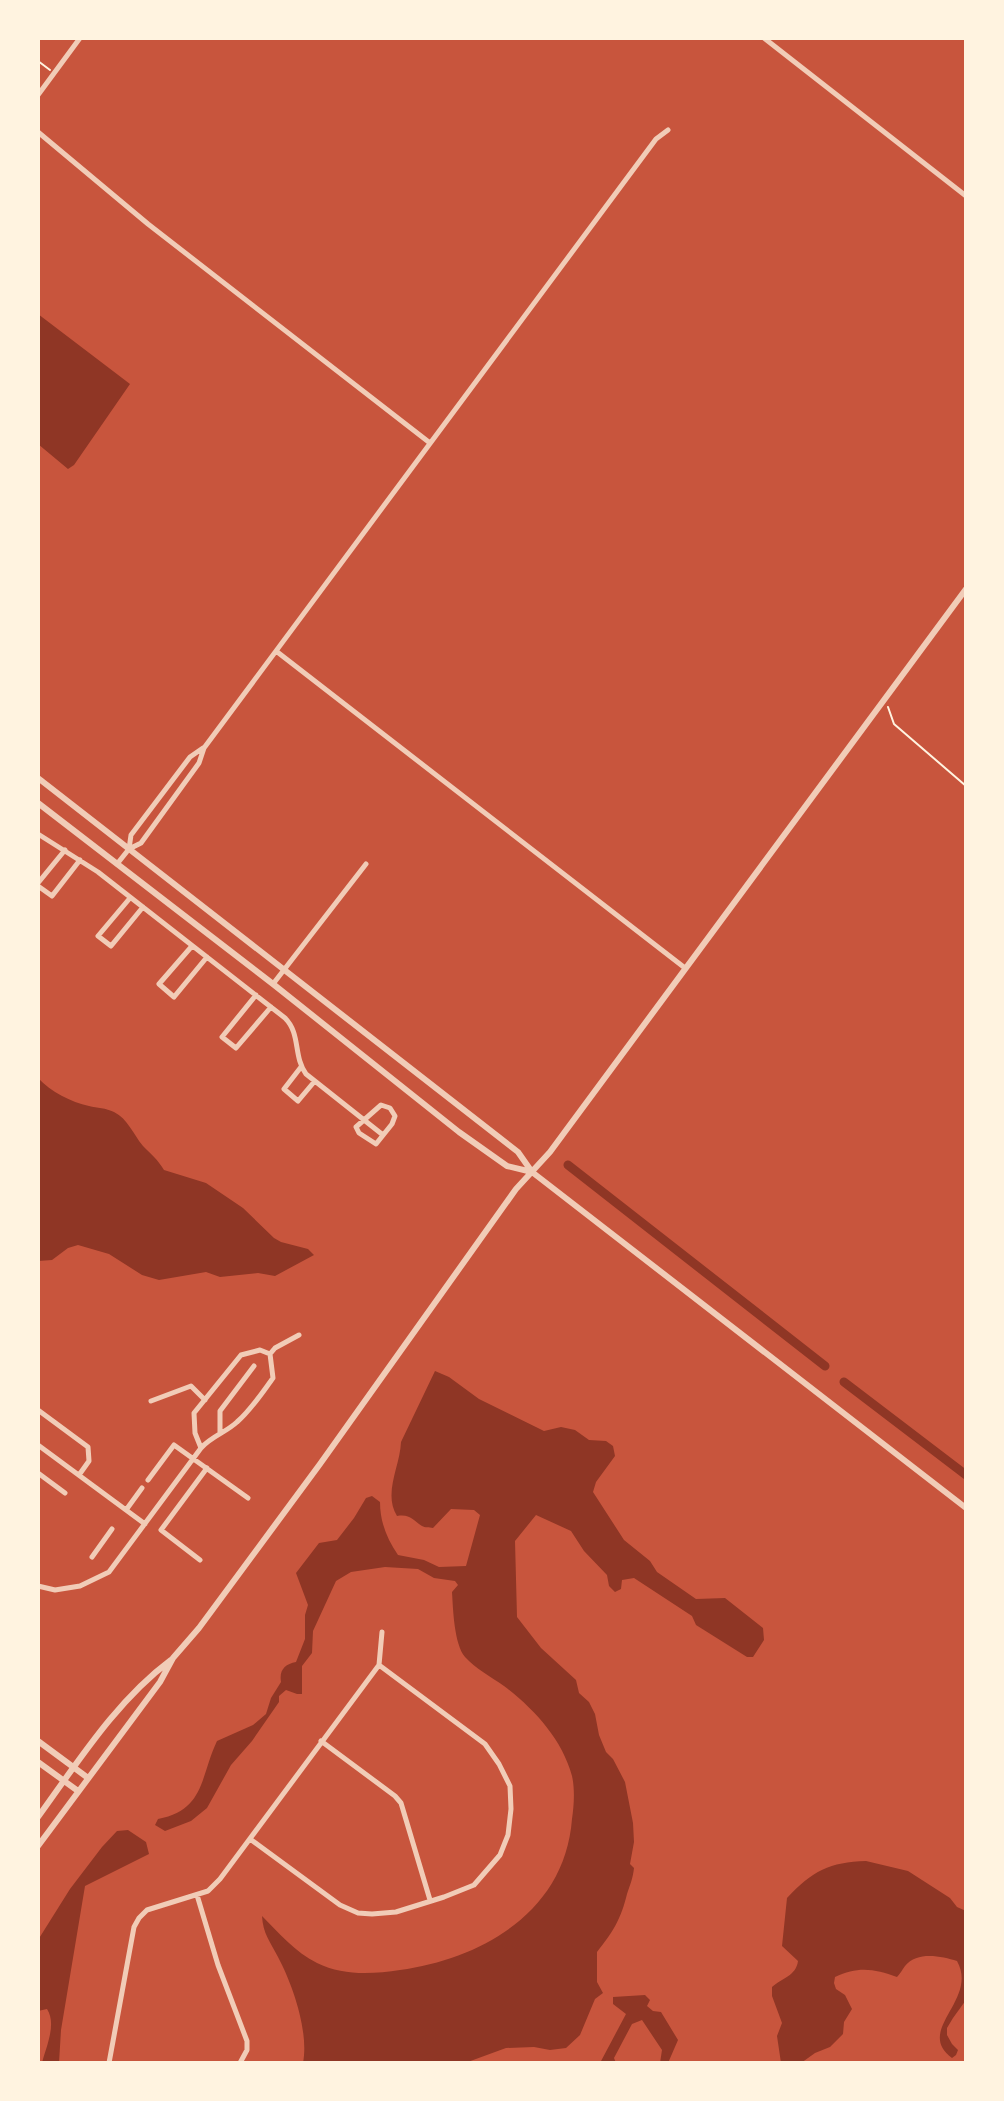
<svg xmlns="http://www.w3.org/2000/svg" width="1004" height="2101" viewBox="0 0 1004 2101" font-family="Lato,sans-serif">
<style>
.water{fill:#8f3625}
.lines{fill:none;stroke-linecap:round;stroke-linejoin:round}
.canal{stroke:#8f3625;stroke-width:9}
.path{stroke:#fff3e0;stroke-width:2}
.minor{stroke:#f1ccb7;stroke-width:5}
.tertiary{stroke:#f1ccb7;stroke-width:6}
</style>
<rect width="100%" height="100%" fill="#c8553d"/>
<!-- water -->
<path class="water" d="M38,314l92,70 -56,81 -6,4 -30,-25z
M38,1078c13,14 33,24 51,28 8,2 17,2 25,6 14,7 19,22 29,34 8,8 15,14 21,24l42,13 37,25 31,30 7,4 27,7 6,6 -39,21 -17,-3 -38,4 -14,-5 -47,8 -17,-5 -33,-21 -31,-9 -10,3 -16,12 -14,1z
M435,1371l14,6 30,22 65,32 17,-4 14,3 14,10 17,1 7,5 2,10 -19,26 -3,10 31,48 26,21 7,11 39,27 29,-1 38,30 1,12 -11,17h-6l-51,-32 -4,-9 -58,-38 -12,2 -1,9 -6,3 -6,-6 -2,-11 -23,-24 -13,-20 -35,-16 -21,26 2,76 24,31 35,32 3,13 10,9 6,12 4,21 7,17 7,7 12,23 8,41 1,19 -4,22 4,4c-1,10 -4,17 -7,26 -6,25 -14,38 -30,58v30l6,11 -8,6 -15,36 -14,13 -16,2 -16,-3 -28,1 -41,15h-162c6,-31 -10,-78 -25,-106 -8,-16 -15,-23 -16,-41 17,17 33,36 55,47 26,13 56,11 83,7 84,-12 165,-59 172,-151 2,-13 3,-30 0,-43 -10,-37 -38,-67 -68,-90 -13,-9 -29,-18 -39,-29 -11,-13 -12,-49 -13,-65l6,-7 -3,-4 -21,-3 -16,-9 -33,-2 -34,5 -15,9 -23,50 -1,22 -10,13v28h-5l-11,-4 -7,6v6l-27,39 -21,24 -24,43 -16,13 -26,10 -10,-6 3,-6c47,-9 42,-42 59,-78l36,-16 13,-11 5,-16 10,-16c-2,-12 4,-18 15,-20l9,-23v-24l3,-10 -12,-32 23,-30 18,-3 17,-22 12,-20 6,-2 8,6c0,20 7,37 18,53l26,5 15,7 27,-1 14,-51 -6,-5 -23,-1 -18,19c-4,-1 -8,0 -11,-2 -10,-6 -11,-12 -25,-10 -14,-23 3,-49 4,-74z
M128,1830l18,12 3,12 -64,32 -24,144 -2,33h-17c4,-16 15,-39 5,-54l-9,2v-71l32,-51 32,-42 15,-16z
M866,1861l42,10 42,27 7,9 9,4v89l-13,18 -6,10v7l5,9 6,6 -2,5 -4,3c-38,-28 27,-58 5,-97 -16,-5 -40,-10 -52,5 -3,4 -5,8 -8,11 -22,-8 -39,-11 -62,0l-1,6 2,6 9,6 7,14 -8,13 -1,12 -13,13 -15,6 -14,10h-20l-4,-27 5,-13 -10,-27v-9c10,-9 24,-11 26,-26l-16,-15 5,-48c25,-27 43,-36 79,-37z
M645,1995l5,5 -3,6 6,5 8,1 17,28 -10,23h-8l2,-13 -20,-30 -10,4 -18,34 2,5h-16l26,-49 -13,-10v-7z"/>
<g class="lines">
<!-- canal -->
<path class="canal" d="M568,1165l257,201
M844,1382l122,93"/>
<!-- path -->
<path class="path" d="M38,61l12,9
M888,707l6,17 72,62"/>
<!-- minor -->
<path class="minor" d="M764,38l202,158
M38,95l42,-57
M38,132l110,92 282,219
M276,651l409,317
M38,834l60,38 187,146c16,16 8,38 21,56l77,61
M129,849l12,-6 58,-80 5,-15 452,-609 12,-9
M117,864l12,-15 2,-14 59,-78 13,-9
M38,883l27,-33
M38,886l14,10 28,-36
M130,898l-32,38 13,10 32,-39
M192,946l-33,38 15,13 33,-40
M273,984l93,-120
M256,995l-34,42 14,11 35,-41
M301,1067l-17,22 14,12 16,-19
M381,1105l9,3 5,8 -3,8 -16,20 -17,-11 -3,-6z
M151,1401l40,-15 14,14
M38,1410l50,37 1,14 -10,14
M220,1432v-21l34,-45
M38,1445l88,65 16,-22
M201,1448l-6,-15 -1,-20 47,-58 19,-5 10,4 5,-6 24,-13
M38,1473l27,20
M148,1480l26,-35 74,53
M126,1510l19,14
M92,1557l20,-28
M200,1560l-39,-30 46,-62
M38,1586l17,4 25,-4 29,-14 92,-124c11,-12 24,-15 36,-26 14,-12 25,-29 36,-44l-3,-24
M321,1741l74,55 6,7 29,97
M250,1839l90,66 18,8 14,1 24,-2 48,-15 30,-12 26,-30 8,-20 3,-26 -1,-23 -11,-22 -14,-20 -106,-79
M197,1895l21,70 29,76v9l-7,13
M109,2063l25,-136 5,-9 8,-8 61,-19 12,-12 159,-214 3,-33"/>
<!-- tertiary -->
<path class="tertiary" d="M38,778l480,374 14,20 434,336
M38,803l235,181 186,148 48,34 25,6
M38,1741l50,37
M38,1762l40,29
M38,1817c40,-55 78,-116 133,-157
M38,1846l122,-164 13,-24 26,-30 121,-164 196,-275 34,-37 14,-19 402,-544"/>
</g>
<!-- border -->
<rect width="1004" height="2101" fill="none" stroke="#fff3e0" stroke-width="80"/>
</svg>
